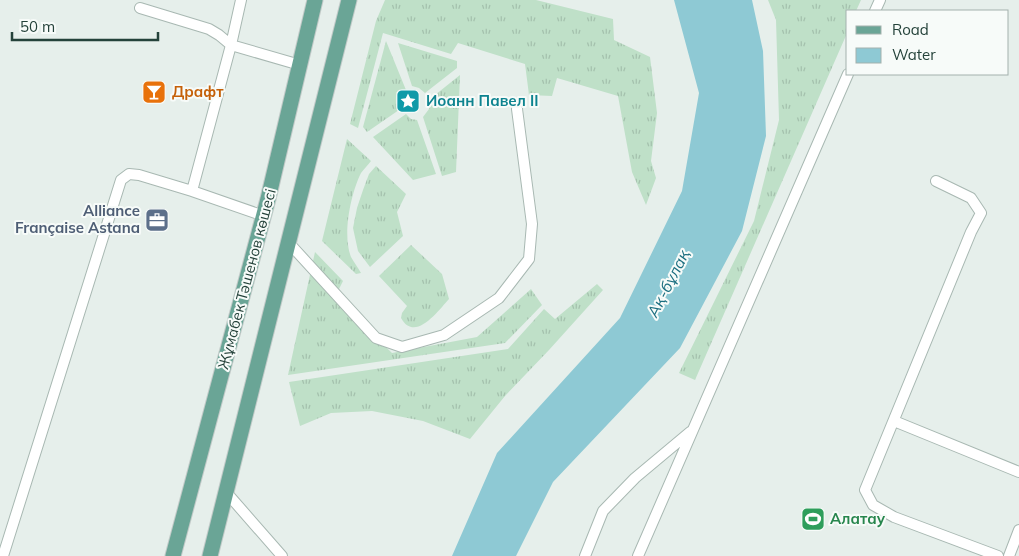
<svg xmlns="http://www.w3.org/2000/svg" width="1019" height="556" viewBox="0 0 1019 556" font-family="Mulish,sans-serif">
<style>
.grass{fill:url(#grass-tufts)}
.water{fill:#8ec9d4}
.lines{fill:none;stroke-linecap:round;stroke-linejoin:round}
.service-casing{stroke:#a8b8b2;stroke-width:12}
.primary-casing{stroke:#c2cac8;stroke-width:17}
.service{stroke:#fff;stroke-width:10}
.primary{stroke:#6aa596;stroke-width:15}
.labels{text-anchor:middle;stroke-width:4;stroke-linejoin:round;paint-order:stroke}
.food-label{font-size:15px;font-weight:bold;fill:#c56008;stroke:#f7fbf9;text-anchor:start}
.culture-label{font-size:15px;font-weight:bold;fill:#0d838f;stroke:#f7fbf9;text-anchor:start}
.service-label{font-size:15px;font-weight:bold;fill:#4e5e75;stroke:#f7fbf9;text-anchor:end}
.street-label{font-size:15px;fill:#24423a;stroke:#f7fbf9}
.leisure-label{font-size:15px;font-weight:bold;fill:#27864d;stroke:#f7fbf9;text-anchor:start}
.water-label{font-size:16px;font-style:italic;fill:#1c6f80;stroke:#f7fbf9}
</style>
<defs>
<pattern id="grass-tufts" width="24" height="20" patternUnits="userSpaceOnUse" patternTransform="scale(1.25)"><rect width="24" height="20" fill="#bfe0c8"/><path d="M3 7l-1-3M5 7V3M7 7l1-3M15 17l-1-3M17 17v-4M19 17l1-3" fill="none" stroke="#a4c1ad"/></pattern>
</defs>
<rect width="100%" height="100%" fill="#e6efeb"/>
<!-- grass -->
<path class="grass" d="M385,0h151l77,19 1,21 36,17 7,56 -6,48 5,17 -10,27 -14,-33 -14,-76 -61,-18 -5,18 -23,-1 -4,-31 -67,-21 -7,11 -68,-21 -25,95 -8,-4 26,-103z
M768,0h93l-5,11h-8v20l-153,349 -16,-7 75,-152 25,-101 -3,-100z
M386,41l20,49 -7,10v10l-32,22 -4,-5z
M398,43l59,18v7l-32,25 -6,-5 -7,-2z
M460,75l-4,97 -14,4 -19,-59 6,-8 1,-10z
M406,114l5,5 6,1 19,54 -23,6 -40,-43z
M347,139l24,22c-3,4 -7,8 -10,12 -10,20 -19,62 -10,84 3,5 7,11 10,16l-5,1 -34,-33z
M376,166l30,28 -9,18 6,24 -33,31 -12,-16 -5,-23 4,-20 6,-18 6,-16z
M411,245l31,29 7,25c-11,12 -34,44 -48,19l1,-5 5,-7 -28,-30z
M315,252l28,29 -8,16 57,56 85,-16 54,-48 11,16 -37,38 -217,32z
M597,284l6,6 -54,60 -44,46 -35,43 -47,-18 -51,-10 -41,2 -31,13 -11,-44 219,-33 36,-40 11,10z"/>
<!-- water -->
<path class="water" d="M674,0h78l11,51 3,85 -24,95 -62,117 -127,134 -37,74h-64l45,-103 123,-135 62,-127 17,-98z"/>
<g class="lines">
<!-- service casing -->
<g class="service-casing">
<path id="service" d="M140,8l69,21 10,6 12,10 10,-45
M875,11l5,-11
M936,181l35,17 10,15 -10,19 -106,258 8,15 21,12 104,39
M192,191l39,-146 69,20
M288,242l88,96 26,9 42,-12 55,-37 30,-39 3,-35 -15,-115
M894,421l125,51
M226,492l56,64
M3,556l118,-376 8,-6 10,1 53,16 72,25
M585,556l18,-45 32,-33 55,-46
M638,556l210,-482
M1009,556l10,-26"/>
</g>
<!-- primary casing -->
<g class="primary-casing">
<path id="primary" d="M173,556l95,-357 47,-199
M210,556l139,-556"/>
</g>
<!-- service -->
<use href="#service" class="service"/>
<!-- primary -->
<use href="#primary" class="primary"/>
</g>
<!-- icons -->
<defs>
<g id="bar-square" transform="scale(1.25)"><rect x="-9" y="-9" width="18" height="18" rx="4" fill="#e8710a" stroke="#f7fbf9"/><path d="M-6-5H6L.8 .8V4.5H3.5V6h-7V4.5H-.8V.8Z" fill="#fff"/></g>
<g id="sight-square" transform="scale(1.25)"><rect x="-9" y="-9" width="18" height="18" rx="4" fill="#0f9aa8" stroke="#f7fbf9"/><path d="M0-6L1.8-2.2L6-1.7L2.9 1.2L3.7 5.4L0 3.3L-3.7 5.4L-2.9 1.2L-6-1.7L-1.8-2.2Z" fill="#fff"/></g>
<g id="office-square" transform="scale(1.25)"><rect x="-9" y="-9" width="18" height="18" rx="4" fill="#5c6f8a" stroke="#f7fbf9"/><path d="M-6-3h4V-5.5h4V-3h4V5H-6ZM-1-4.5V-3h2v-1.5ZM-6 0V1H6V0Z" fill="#fff"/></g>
<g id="stadium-square" transform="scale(1.25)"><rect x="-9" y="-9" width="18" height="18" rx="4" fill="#2e9e5b" stroke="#f7fbf9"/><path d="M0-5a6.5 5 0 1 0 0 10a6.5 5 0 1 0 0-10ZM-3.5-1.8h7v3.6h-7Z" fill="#fff"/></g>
</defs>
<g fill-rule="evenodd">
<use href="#bar-square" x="154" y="92"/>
<use href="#sight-square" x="408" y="101"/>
<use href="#office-square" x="157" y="220"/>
<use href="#stadium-square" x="813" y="519"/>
</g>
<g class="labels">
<!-- food labels -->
<g class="food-label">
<text x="172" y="97">Драфт</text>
</g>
<!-- culture labels -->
<g class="culture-label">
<text x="426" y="106">Иоанн Павел II</text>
</g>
<!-- service labels -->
<g class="service-label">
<text x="140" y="216">Alliance<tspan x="140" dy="17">Française Astana</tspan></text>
</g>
<!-- street labels -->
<g class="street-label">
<text transform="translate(247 279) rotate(-75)" y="5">Жұмабек Тәшенов көшесі</text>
</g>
<!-- leisure labels -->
<g class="leisure-label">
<text x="830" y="524">Алатау</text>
</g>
<!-- water labels -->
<g class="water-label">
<text transform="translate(668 283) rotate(-63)" y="6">Ақ-бұлақ</text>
</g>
</g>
<!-- legend -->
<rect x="846" y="10" width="162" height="65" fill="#f7fbf9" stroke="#a3b1ad"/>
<rect x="856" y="26" width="25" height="8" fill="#6aa596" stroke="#a3b1ad"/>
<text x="892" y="35" font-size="15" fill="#24423a">Road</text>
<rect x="856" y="48" width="25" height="15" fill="#8ec9d4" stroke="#a3b1ad"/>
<text x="892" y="60" font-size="15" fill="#24423a">Water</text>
<!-- scale -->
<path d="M12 32v8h146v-8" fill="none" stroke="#24423a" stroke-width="2.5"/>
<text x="20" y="32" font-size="15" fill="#24423a" stroke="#f7fbf9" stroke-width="4" paint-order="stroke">50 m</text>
</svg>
